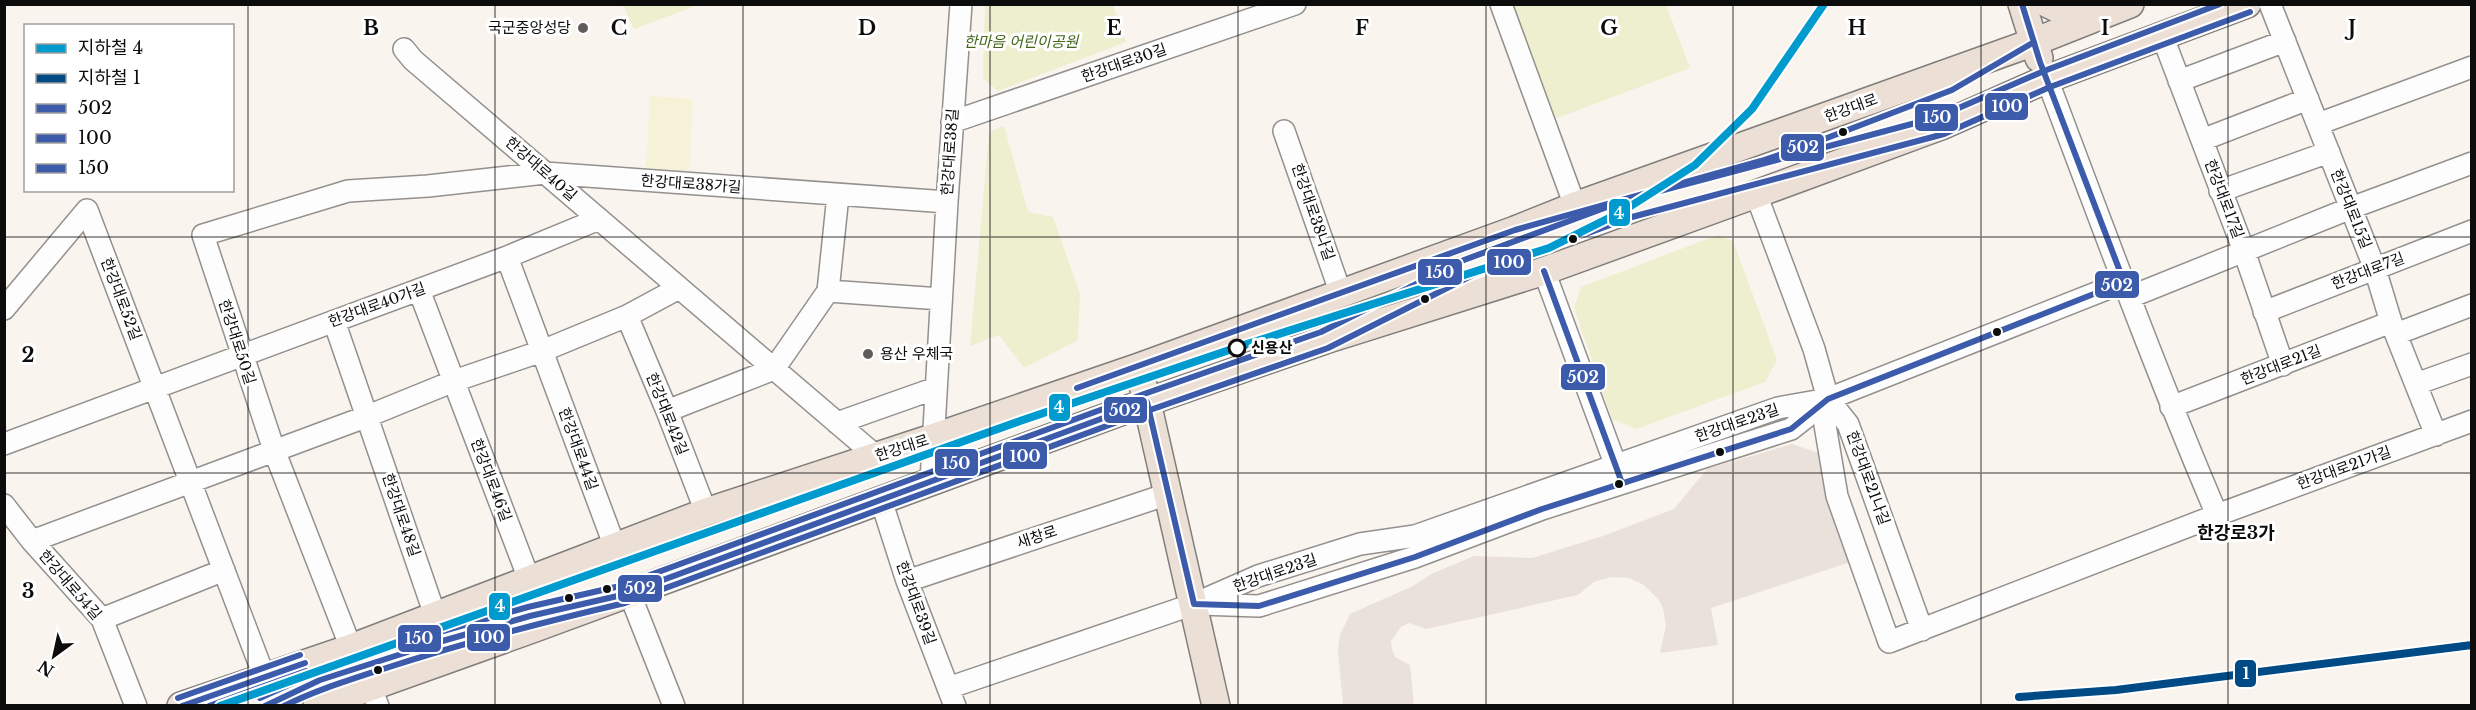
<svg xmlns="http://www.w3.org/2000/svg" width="2476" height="710" viewBox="0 0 2476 710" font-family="'Libre Baskerville','Noto Sans KR',serif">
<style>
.green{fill:#edefce}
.pitch{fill:#f5f2d8}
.plaza{fill:#eae1da}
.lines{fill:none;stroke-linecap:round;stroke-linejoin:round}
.minor-casing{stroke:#93908e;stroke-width:24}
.major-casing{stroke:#807e7c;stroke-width:30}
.minor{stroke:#fefdfd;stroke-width:21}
.major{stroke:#ece0d6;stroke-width:27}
.bus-1-casing{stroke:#fff;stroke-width:10}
.bus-2-casing{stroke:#fff;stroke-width:10}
.bus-3-casing{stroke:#fff;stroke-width:10}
.bus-1{stroke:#3d5bab;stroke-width:6}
.bus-2{stroke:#3d5bab;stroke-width:6}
.bus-3{stroke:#3d5bab;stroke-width:6}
.metro-1-casing{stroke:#fff;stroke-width:12}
.metro-2-casing{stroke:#fff;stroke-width:12}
.metro-1{stroke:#009bce;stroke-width:8}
.metro-2{stroke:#004a85;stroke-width:8}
.grid{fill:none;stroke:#0c0c0c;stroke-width:1.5;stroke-opacity:0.55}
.poi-dot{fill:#5f5d5b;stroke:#fff;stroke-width:2}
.bus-dot{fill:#0c0c0c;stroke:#fff;stroke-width:2}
.stop-dot{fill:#fff;stroke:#0c0c0c;stroke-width:3}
.labels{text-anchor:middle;stroke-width:6;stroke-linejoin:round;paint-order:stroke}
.poi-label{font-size:15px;fill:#0c0c0c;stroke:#fff;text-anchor:end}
.park-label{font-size:15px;font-style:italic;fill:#42661a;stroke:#fff}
.street-label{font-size:15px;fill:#0c0c0c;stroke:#fff}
.stop-label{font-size:15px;font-weight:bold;fill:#0c0c0c;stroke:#fff;text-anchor:start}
.quarter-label{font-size:18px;font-weight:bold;fill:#0c0c0c;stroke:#fff}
.grid-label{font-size:20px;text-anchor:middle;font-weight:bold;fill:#0c0c0c;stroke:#fff;stroke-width:6;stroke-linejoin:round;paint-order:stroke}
.line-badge{stroke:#fff;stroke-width:2}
.badge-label{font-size:16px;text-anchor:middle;font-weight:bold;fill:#fff}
</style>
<rect width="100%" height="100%" fill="#faf4ef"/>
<!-- green -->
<path class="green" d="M623,5h75l-64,24z
M985,5h128l13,37 -128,49 -15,-13z
M1503,5h163l24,63 -141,53z
M1004,126l24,86 25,5 27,77 -2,46 -54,28 -25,-33 -29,11 19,-214z
M1718,235l15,6 44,119 -12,22 -129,47 -24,-10 -38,-111 7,-21z"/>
<!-- pitch -->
<path class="pitch" d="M650,96l43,3 -4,72 -43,-3z"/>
<!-- plaza -->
<path class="plaza" d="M1792,444l26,9 36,108 -143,47 7,37 -58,8 6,-27 -3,-18 -4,-8 -15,-15 -15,-7 -18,-1 -17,5 -16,13 -152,34 -17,-6 -8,4 -10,14 1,8 3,8 15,8 4,40h-71l-5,-55 2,-15 10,-21 63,-28 20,-13 41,-17 58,2 71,-22 71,-27 33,-40z"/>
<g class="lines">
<!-- minor casing -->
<g class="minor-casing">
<path id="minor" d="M1501,4l74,202
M2270,4l105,265 16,53 45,113
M2162,35l82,216 39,114
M404,49l9,11 463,396
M2047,79c55,146 109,293 170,436
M2179,81l106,-40
M952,122l343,-118
M2318,124l154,-57
M1284,131l57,163
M2202,140l106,-41
M2220,191l109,-39
M1756,194l58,155 14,50 -3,26 12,71 52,146 328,-127 255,-94
M507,257l108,290
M1544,271l76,206
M419,290l110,289
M828,291l113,8
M2130,297l221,-89 121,-45
M4,309l83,-99 177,466
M2264,312l208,-81
M627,316l40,95 39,101
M334,321l101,294
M2396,334l76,-29
M2416,384l56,-20
M1828,399l20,25 74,206
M2171,407l220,-85
M667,411l107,-42 54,-78 10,-96
M837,423l99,-35
M4,444l503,-187 92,-38
M931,481l16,-279 14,-198
M881,500l26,81 48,125
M4,505l28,36 70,78 34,87
M32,541l336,-125 86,-35 88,-30 85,-35 52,-28
M907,581l261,-87
M629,592l45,114
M1199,604l60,2 156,-49 127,-48 249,-80 37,-29
M102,619l122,-49
M351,648l-77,-198 -71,-215 145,-44 80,-5 117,-13 402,29
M371,688l7,18
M948,688l246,-84 64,-28 102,-32 55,-8 363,-128 50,-9 296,-117"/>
</g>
<!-- major casing -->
<g class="major-casing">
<path id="major" d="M2022,4l17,54
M2048,4c16,9 33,12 51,9
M1143,385l73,321
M181,706l170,-58 355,-136 226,-74 207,-71 376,-137 60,-24 459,-164 96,-38
M317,706l218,-78 612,-226 178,-62 219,-69 212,-77 185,-68 106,-47 200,-75"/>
</g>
<!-- minor -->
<use href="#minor" class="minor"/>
<!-- major -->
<use href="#major" class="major"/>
<!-- bus-1 casing -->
<g class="bus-1-casing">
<path id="bus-1" d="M1544,271l78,212
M1077,388l438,-158 246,-69 45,-15 146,-56 82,-48
M182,706l123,-43
M265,706l55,-26 119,-38 91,-26 92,-21 525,-193 47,202 65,2 156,-49 127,-48 249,-80 37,-30 296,-117 -84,-220 -18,-58"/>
</g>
<!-- bus-2 casing -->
<g class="bus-2-casing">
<path id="bus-2" d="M209,706l97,-35
M284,706c32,-16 65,-26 99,-37 80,-26 160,-47 242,-66l525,-193 178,-62 143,-72 161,-59 312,-83 106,-47 200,-75"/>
</g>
<!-- bus-3 casing -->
<g class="bus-3-casing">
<path id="bus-3" d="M178,698l122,-43
M260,698l57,-26 119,-39 92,-26 92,-21 524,-192 177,-62 143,-72 162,-60 312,-83 106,-46 176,-67"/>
</g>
<!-- bus-1 -->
<use href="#bus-1" class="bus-1"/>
<!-- bus-2 -->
<use href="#bus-2" class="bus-2"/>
<!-- bus-3 -->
<use href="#bus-3" class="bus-3"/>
<!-- metro-1 casing -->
<g class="metro-1-casing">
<path id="metro-1" d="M220,706l800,-285 224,-76 305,-97 74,-37 72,-46 57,-56 72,-105"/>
</g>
<!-- metro-2 casing -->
<g class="metro-2-casing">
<path id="metro-2" d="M2019,697l97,-7 356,-45"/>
</g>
<!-- metro-1 -->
<use href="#metro-1" class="metro-1"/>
<!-- metro-2 -->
<use href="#metro-2" class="metro-2"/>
</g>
<!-- grid -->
<path class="grid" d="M248,4v702M495,4v702M743,4v702M990,4v702M1238,4v702M1486,4v702M1733,4v702M1981,4v702M2228,4v702M4,237h2468M4,473h2468"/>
<!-- markers -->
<g class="poi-dot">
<circle cx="583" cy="28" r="6"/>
<circle cx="868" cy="354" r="6"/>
</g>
<g class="bus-dot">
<circle cx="1843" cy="132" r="5"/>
<circle cx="1573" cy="239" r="5"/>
<circle cx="1425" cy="299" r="5"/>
<circle cx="1997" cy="332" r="5"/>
<circle cx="1720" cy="452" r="5"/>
<circle cx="1619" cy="484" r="5"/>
<circle cx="607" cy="589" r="5"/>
<circle cx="569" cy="598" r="5"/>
<circle cx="378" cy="670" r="5"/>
</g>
<circle class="stop-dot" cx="1237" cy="348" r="8"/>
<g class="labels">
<!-- poi labels -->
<g class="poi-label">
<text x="571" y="33">국군중앙성당</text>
<text x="880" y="359" text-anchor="start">용산 우체국</text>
</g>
<!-- park labels -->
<g class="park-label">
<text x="1021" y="47">한마음 어린이공원</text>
</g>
<!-- street labels -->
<g class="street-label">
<text transform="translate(1124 63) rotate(-19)" y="5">한강대로30길</text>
<text transform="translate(1851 108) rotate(-20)" y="5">한강대로</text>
<text transform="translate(950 152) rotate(-86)" y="5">한강대로38길</text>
<text transform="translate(541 169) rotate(41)" y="5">한강대로40길</text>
<text transform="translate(691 184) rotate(4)" y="5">한강대로38가길</text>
<text transform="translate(2224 199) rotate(69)" y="5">한강대로17길</text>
<text transform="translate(2351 209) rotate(68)" y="5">한강대로15길</text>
<text transform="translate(1313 212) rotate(71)" y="5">한강대로38나길</text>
<text transform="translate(2368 271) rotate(-21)" y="5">한강대로7길</text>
<text transform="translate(121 299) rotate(69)" y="5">한강대로52길</text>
<text transform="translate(377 305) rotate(-20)" y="5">한강대로40가길</text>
<text transform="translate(237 342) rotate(72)" y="5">한강대로50길</text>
<text transform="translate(2281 365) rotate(-21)" y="5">한강대로21길</text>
<text transform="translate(667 414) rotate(68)" y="5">한강대로42길</text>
<text transform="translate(1737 423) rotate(-19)" y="5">한강대로23길</text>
<text transform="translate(902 448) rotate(-18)" y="5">한강대로</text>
<text transform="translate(578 449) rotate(70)" y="5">한강대로44길</text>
<text transform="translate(2344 468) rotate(-20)" y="5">한강대로21가길</text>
<text transform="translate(1868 478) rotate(70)" y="5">한강대로21나길</text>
<text transform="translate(491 480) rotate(69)" y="5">한강대로46길</text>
<text transform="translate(401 515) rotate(71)" y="5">한강대로48길</text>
<text transform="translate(1037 537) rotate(-18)" y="5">새창로</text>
<text transform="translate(1275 573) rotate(-19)" y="5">한강대로23길</text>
<text transform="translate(70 585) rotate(49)" y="5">한강대로54길</text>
<text transform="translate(916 603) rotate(70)" y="5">한강대로39길</text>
</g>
<!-- stop labels -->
<g class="stop-label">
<text x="1251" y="353">신용산</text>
</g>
<!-- quarter labels -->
<g class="quarter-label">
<text x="2236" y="539">한강로3가</text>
</g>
</g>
<g class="grid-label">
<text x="371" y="35">B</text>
<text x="619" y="35">C</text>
<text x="867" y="35">D</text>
<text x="1114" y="35">E</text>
<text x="1362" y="35">F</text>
<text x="1609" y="35">G</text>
<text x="1857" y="35">H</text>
<text x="2105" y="35">I</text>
<text x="2352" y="35">J</text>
<text x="28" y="362">2</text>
<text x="28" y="598">3</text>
</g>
<g class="line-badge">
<rect x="1984" y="92" width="45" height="29" rx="6" fill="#3d5bab"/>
<rect x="1914" y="103" width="45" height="29" rx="6" fill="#3d5bab"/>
<rect x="1780" y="133" width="45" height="29" rx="6" fill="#3d5bab"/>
<rect x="1608" y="198" width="23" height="29" rx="6" fill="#009bce"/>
<rect x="1486" y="248" width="46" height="28" rx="6" fill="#3d5bab"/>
<rect x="1417" y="258" width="46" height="28" rx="6" fill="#3d5bab"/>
<rect x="2094" y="270" width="46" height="29" rx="6" fill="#3d5bab"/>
<rect x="1560" y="363" width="46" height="28" rx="6" fill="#3d5bab"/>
<rect x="1048" y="393" width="23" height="29" rx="6" fill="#009bce"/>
<rect x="1103" y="396" width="45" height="28" rx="6" fill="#3d5bab"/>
<rect x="1002" y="441" width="46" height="29" rx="6" fill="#3d5bab"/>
<rect x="934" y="448" width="45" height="29" rx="6" fill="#3d5bab"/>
<rect x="617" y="574" width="46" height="29" rx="6" fill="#3d5bab"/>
<rect x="488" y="592" width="23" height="29" rx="6" fill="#009bce"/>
<rect x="466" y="623" width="45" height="29" rx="6" fill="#3d5bab"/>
<rect x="397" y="624" width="45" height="29" rx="6" fill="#3d5bab"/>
<rect x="2234" y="659" width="23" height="29" rx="6" fill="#004a85"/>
</g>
<g class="badge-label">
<text x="2007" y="112">100</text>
<text x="1937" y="123">150</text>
<text x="1803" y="153">502</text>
<text x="1619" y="219">4</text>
<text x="1509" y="268">100</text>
<text x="1440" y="278">150</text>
<text x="2117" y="291">502</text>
<text x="1583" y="383">502</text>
<text x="1059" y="413">4</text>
<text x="1125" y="416">502</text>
<text x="1025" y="462">100</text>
<text x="956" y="469">150</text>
<text x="640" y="594">502</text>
<text x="500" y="612">4</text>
<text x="489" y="643">100</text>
<text x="419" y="644">150</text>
<text x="2246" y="679">1</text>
</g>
<!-- border -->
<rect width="2476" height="710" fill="none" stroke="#0c0c0c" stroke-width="12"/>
<!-- legend -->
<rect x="24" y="24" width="210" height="168" fill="#ffffff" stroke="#9e9e9e" stroke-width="1.5"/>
<rect x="36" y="44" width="30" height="9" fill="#009bce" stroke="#9e9e9e" stroke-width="1.5"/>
<text x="78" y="54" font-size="18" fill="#0c0c0c">지하철 4</text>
<rect x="36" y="74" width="30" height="9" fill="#004a85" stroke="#9e9e9e" stroke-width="1.5"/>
<text x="78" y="84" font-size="18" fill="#0c0c0c">지하철 1</text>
<rect x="36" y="104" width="30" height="9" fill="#3d5bab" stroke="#9e9e9e" stroke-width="1.5"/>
<text x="78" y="114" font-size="18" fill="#0c0c0c">502</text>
<rect x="36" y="134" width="30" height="9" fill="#3d5bab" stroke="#9e9e9e" stroke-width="1.5"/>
<text x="78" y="144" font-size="18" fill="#0c0c0c">100</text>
<rect x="36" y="164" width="30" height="9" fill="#3d5bab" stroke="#9e9e9e" stroke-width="1.5"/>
<text x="78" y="174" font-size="18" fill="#0c0c0c">150</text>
<!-- north arrow -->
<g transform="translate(54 656) rotate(213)" stroke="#ffffff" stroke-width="4.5" paint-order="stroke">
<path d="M0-4.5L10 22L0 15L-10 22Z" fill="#0c0c0c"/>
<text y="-9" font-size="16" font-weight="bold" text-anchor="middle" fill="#0c0c0c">N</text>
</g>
</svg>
